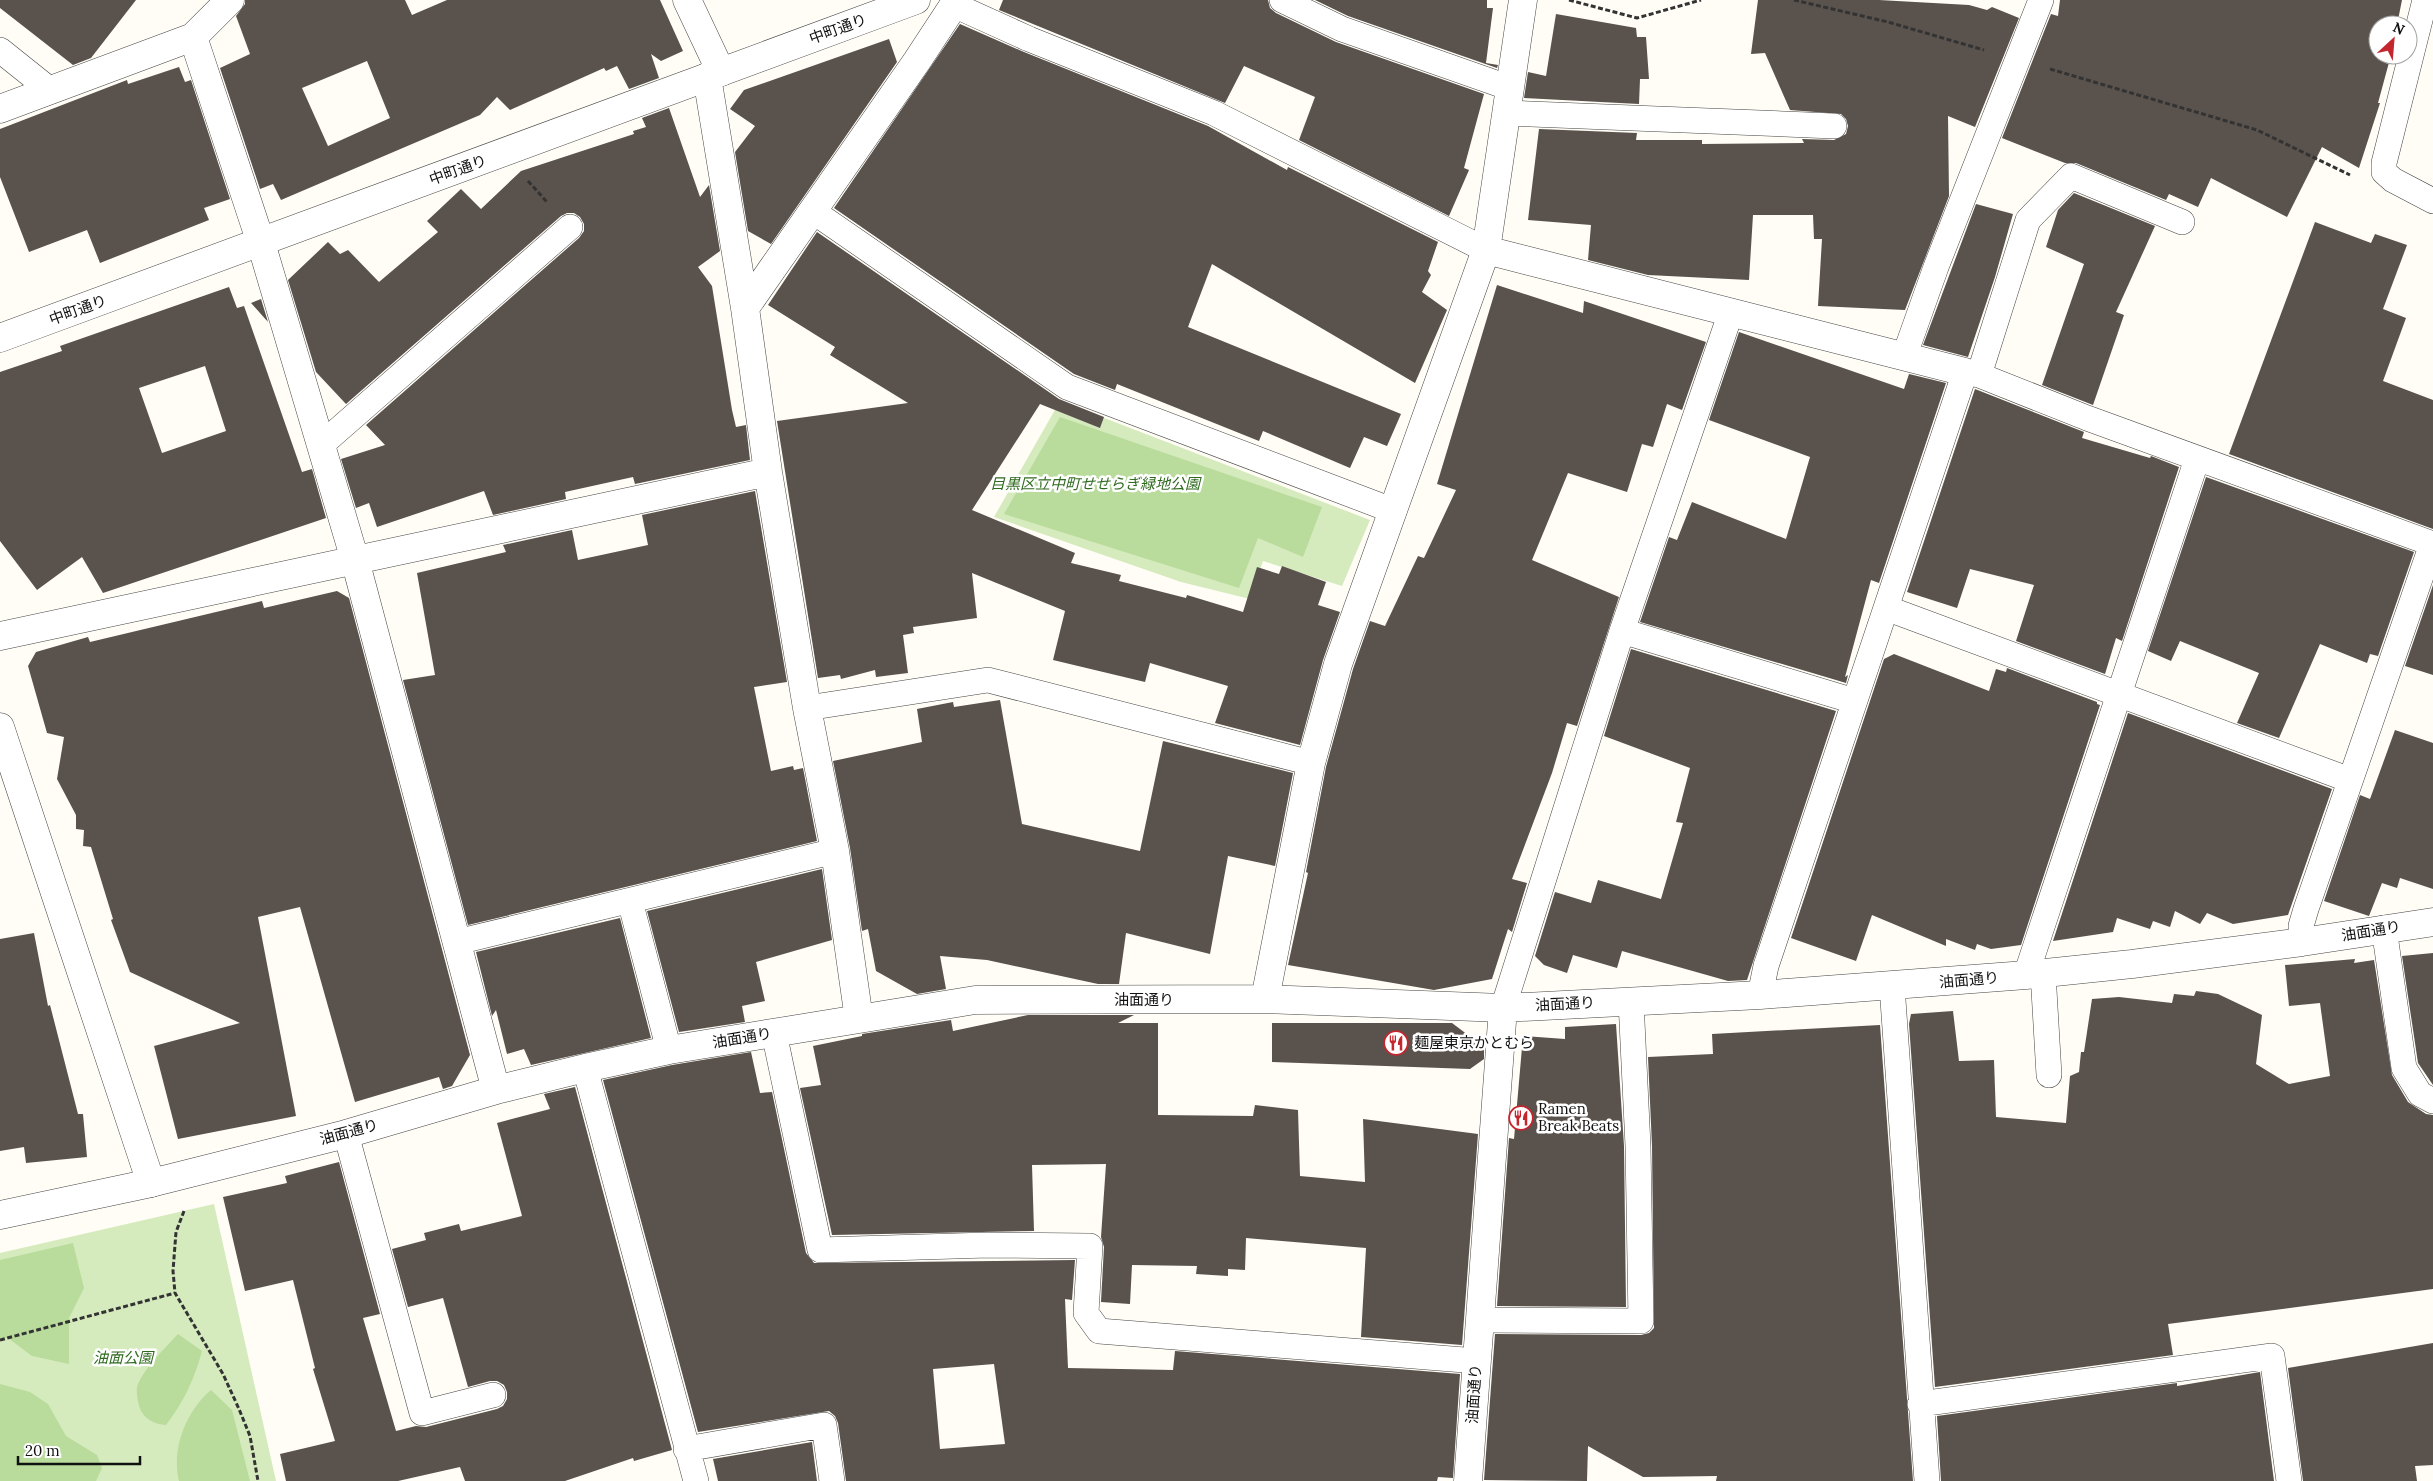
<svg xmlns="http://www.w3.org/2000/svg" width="2433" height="1481" viewBox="0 0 2433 1481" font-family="Lora,'Noto Sans JP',serif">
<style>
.green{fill:#d5ebbd}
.forest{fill:#b9dc9c}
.building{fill:#5a524d;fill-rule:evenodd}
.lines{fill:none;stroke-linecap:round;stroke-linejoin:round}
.service-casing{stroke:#444;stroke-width:26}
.minor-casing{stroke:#444;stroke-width:29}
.tertiary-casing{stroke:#444;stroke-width:29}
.path{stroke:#333;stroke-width:3;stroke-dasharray:5 2.5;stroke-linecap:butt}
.service{stroke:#fff;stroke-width:25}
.minor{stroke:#fff;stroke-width:28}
.tertiary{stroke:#fff;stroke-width:28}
.labels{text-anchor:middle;stroke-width:5;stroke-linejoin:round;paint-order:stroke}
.street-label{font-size:15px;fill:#111;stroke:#fff}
.park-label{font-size:15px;font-style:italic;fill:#2f6b1f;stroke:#fff}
.poi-label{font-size:15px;fill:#111;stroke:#fff;text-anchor:start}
</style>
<rect width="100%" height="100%" fill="#fffdf5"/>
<!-- green -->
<path class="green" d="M1060,401l310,119 -28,66 -79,-25 -13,38 -69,-17 -187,-65z
M214,1204l62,277h-276v-228z"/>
<!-- forest -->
<path class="forest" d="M1060,417l262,90 -19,50 -45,-19 -19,50 -235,-74z
M73,1243l11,45 -15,30v46l-37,-8 -24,-18h-8v-78z
M178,1334l24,17c-7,27 -19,52 -36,74 -12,-1 -23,-6 -27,-19 -1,-6 -3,-12 -2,-19 5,-17 29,-40 41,-53z
M0,1384l30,8 18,12 18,32 31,19 5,13 -6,13h-96z
M211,1390l21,20 18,71h-71c-8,-32 7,-70 32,-91z"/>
<!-- building -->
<path class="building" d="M0,0h136l-45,58 -18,7 -73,-57z
M245,0h160l7,15 35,-15h213l23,51 -22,10 -10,-7 8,24 -30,11 -12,-23 -11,5 -2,-3 -94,42 -13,-13 -17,18 -199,85 -8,-16 -13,5 -40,-121 30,-14 -14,-38 9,-12zM367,61l23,57 -62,28 -26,-58z
M1003,0h265l2,8 6,5 60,29 148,52 -20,74 5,2 -20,46 -150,-76 16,-43 -71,-31 -19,37 -226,-93z
M1315,0h172v8h6l-7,55 12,2 -1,3 -149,-52z
M1758,0h121l90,5 18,5 5,-3 27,11 -44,109 -27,-11 1,80 -44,114 -87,-4 4,-67h-8l-1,-24h-60l-4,65 -101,-5 -60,-15 3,-35 -63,-5 11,-91 98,4 -1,7h66v4l102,-1 -2,-4 32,1 12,-6 2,-8 -2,-7 -5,-5 -51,-4 -25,-57 -14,1z
M2060,0h342l-5,25h-19v30h13l-13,48h2l-21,65 -37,-21 -35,70 -76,-39 -13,29 -29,-13 -3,6 -90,-37h-11l-63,-25 49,-124 7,2z
M1556,14l80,14 1,9h9l3,42h-9l-1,25 -115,-6 4,-26 18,4z
M960,24l64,28 184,74 79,44 1,-3 150,75 -10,29 3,4 -9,17 25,18 -32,73 -203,-119 -24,63 213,87 -14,32 -23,-9 -14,31 -87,-37 -4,10 -142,-57 -2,6 -41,-16 -240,-166z
M889,39l8,23 -126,182 -23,-13 -13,-79 20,-26 -25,-17 14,-19z
M179,67l6,15 6,-2 39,119 -26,9 5,12 -109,43 -13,-33 -58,22 -29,-75v-48l127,-49 1,4z
M669,108l31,89 9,-12 11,66 -22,16 14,19 20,124 4,17 10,-2 4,35 -115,24 -2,-7 -68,15 1,7 -73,16 -9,-24 -107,36 -8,-24 -13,5 -15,-49 44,-14 -19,-20 213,-187 5,-7v-7l-4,-7 -6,-4h-7l-6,3 -215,188 -30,-32 -28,-92 40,-38 12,12 8,-4 31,32 59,-50 -11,-11 34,-32 20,20 40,-38 113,-37 -1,-3 13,-4 -4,-9z
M2074,193l81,33 -39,86 8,3 -31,90 -51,-20 42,-121 -38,-17 12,-37z
M1976,204l37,10 -18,63 -27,80 -45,-12z
M2315,222l56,21 4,-9 32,11 -24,64 23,9 -23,63 50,19v129l-204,-75z
M817,232l242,167 45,18 -4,11 -60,-24 -68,106 103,43 -4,10 50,12 -2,6 67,17 1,-3 56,17 14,-45 22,7 3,-8 44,16 -8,23 22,7 -17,48 -23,85 -85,-22 13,-37 -78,-23 -5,19 -92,-22 12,-49 -93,-38 5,45 -64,9 1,6 -11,2 5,38 -32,4 -1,-7 -34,9 -1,-4 -22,3 -41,-257 131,-18 -78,-48 5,-8 -67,-42z
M1497,285l86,28 1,-12 122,41 -24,68 -15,-6 -14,43 -11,-3 -15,48 -59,-19 -36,87 87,37 -42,129 -10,-3 -15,50 -40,106 15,4 -15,49 -4,-3 -16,50 -58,11 -146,-25 20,-92 -2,-1 20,-105 27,-98 17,-48 15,5 33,-70 6,2 32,-68 -19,-6z
M229,287l8,21 7,-2 58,166 10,-3 14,49 -223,75 -21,-36 -45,33 -37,-49v-169l62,-21 -2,-5zM205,366l21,65 -64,22 -23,-65z
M261,299l7,23 -17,-19z
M1739,332l165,57 5,-15 37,9 -67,200 -8,-3 -26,97 3,-2 -2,8 -206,-61 29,-85 8,3 15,-38 94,37 24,-82 -101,-37z
M1975,389l109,43 -2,6 68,20 1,-2 28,11 -57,174 -6,-3 -11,36 -89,-33 18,-56 -64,-16 -13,39 -50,-16z
M2206,477l208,75 -36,104 -8,-2 -3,9 -47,-19 -41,94 -42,-15 22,-50 -79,-32 -9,20 -23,-10z
M755,491l32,191 -33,5 17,84 22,-5 1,4 9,-2 14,73 -349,84 -65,-245 32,-5 -18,-102 89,-21 -3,-7 69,-15 6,30 70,-15 -6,-30z
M2433,585v90l-28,-9z
M337,591l12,7 121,457 -18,31 -9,3 -4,-12 -84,25 -55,-195 -42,10 38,199 -118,23 -24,-93 86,-23 -110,-51 -19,-52 2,-1 -22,-72 -8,-1 1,-16 -8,-1v-14l-19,-36 7,-42 -17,-4 -19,-67 8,-14 52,-15 2,5 172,-41 2,7z
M1631,649l205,62 -89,269 -19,1 -106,-30 -5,17 -44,-13 -6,18 -23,-8 -9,-9 20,-64 36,11 7,-23 63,19 22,-76 -7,-1 14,-54 -86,-32z
M1894,654l95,37 7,-22 10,3 1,-4 90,34v2l3,1 -79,240 -30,4 -14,-5 -2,6 -29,-11v7l-74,-31 -16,46 -65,-23 93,-279z
M1000,700l22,124 118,27 23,-110 130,32 -18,93 -47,-10 -18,98 -84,-21 -7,51h-21l-111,-24 -47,-4 6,33 -29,5 -41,-23 -8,-42 -6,2 -12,-83 -17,-87 89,-19 -5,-33 36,-7 1,5z
M2128,713l204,76 -44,126 -55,9 -26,-11 -7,11 -25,-13 -5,16 -17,-6 -3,8 -33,-11 -4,14 -60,9z
M2395,730l38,13v146l-33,-11 -3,10 -15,-5 -13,33 -45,-15 36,-106 10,4z
M822,869l10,71 -76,22 9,39 -23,5 3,16 -66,10 -32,-121z
M620,918l31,120 -120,27 -7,-16 -17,5 -11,-44 -4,6 -16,-64z
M34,933l14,73 2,-1 28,109h5l4,43 -61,6 -2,-16 -24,4v-212z
M2433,953v132l-15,-22 -16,-107z
M2355,959l-1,4 20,-3 18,115 16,27 18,12 7,1v174l-265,35 5,31 -238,32 -26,-363 2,-10 42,-3 6,50 35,-1 2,57 70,6 4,-47 9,-4 2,-20h3l8,-53 27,-2 53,6 2,-9 20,2 2,-5 22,3 44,21 -6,49 33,20 41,-8 -10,-73 -31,3 -4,-41z
M1028,1015h106l-16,8h40v92l95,1 2,-11 43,5 2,66 65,6 -2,-63 115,15 -16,211 -101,-8 5,-89 -120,-10 -1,32 -17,-1v7l-32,-2 1,-8 -65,-1 -2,39 -29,-2 3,-55 -3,-10 5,-73 -74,1 2,66 -202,4 -32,-147 21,-3 -8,-39 49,-10v-2l89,-14 2,11z
M1272,1023h180l32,24v12l-14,10 -198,-7z
M1616,1024l8,122 2,161 -129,-1 12,-168 5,1 9,-103 42,3v-12z
M1880,1025l33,456h-197l1,-5 -74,1 -55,-31 -1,35 -103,-1 11,-146 146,1 8,-2 5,-5 -2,-182 -4,-89 65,-3 -1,-20z
M751,1052l9,41 12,-1 34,161 8,10 261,-3 -3,40 -7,-1 3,69 105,2 2,-19 285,23 -7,104 -15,-1 -1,4h-591l-8,-58 -3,-7 -6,-5 -131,21 -95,-352 69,-15zM994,1364l11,80 -65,5 -7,-80z
M575,1087l97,363 -38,11 -1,-3 -68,23h-100l-5,-14 -62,14h-112l-6,-27 55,-13 -22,-72 2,-1 -22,-88 -48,11 -22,-94 64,-14 -2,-7 54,-14 41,152 -17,4 33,113 20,-5 10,1 71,-18 6,-3 4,-7v-7l-3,-7 -7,-4h-7l-22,6 -25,-89 -35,9 -16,-58 34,-9 -2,-7 35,-9 2,7 61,-15 -25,-93 53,-14 -6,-15z
M2433,1343v122l-18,1 2,15h-114l-15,-113z
M2260,1372l14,109h-333l-4,-65 240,-33v3z
M812,1442l5,39h-99l-5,-22z"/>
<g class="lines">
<!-- service casing -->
<g class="service-casing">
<path id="service" d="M1282,0l60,29 168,59
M2425,0l-41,163v9l9,8 40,21
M954,5l75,34 185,74 272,137
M0,50l50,40
M1506,113l328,13
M814,212l253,175 327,124
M1904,357l32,-90 105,-267
M1979,375l49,-155 43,-44 111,46
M321,445l249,-218
M1886,608l464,172
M1622,631l232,70
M807,708l181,-28 323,83
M630,901l39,149
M2384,928l20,140 16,26 13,7
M457,942l378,-91
M2302,942l-1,-16 5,-17 126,-365
M2043,973l6,102
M2026,975l171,-516
M1892,986l35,495
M1760,995l6,-29 199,-594 14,3 108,43 346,126
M1503,1008l119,-377 109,-319
M774,1033l46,217 168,-5 102,1 -4,67 13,18 378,30
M585,1068l111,413
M346,1134l76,279 71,-18
M1480,1320l161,1 -3,-175 -7,-145
M1920,1404l352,-48 17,125
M686,1449l138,-24 8,56"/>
</g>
<!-- minor casing -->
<g class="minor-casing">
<path id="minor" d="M687,0l34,72
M193,37l68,206 94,317 141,530
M707,77l38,231 23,164 39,236 28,143 24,168
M0,109l193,-72 37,-37
M1486,250l479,122
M745,308l172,-247 40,-61
M0,636l768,-164
M1265,999l46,-236 27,-99 148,-414 37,-250
M0,1215l151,-32 195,-49 150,-44 89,-22 84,-18 306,-50 290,-1 238,9 257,-13 266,-20 106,-11 170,-22 131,-20
M1468,1481l35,-473"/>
</g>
<!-- tertiary casing -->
<g class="tertiary-casing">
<path id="tertiary" d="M0,338l916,-338
M0,727l151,456"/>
</g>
<!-- path -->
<path class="path" d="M1569,0l68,18 64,-18
M1794,0l94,22 96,28
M2050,69l207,61 93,45
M528,181l19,21
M184,1211l-8,21 -3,39 2,22 48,81 16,35 11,27 8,45
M0,1340l175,-47"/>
<!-- service -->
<use href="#service" class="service"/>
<!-- minor -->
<use href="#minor" class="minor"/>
<!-- tertiary -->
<use href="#tertiary" class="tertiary"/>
</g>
<!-- icons -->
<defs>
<g id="restaurant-ring" transform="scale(1.25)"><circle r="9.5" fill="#fff" stroke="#c4262e" stroke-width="1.5"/><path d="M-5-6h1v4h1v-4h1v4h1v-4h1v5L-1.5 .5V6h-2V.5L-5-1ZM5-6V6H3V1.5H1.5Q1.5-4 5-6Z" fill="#c4262e"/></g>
</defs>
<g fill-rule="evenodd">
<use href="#restaurant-ring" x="1396" y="1043"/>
<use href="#restaurant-ring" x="1521" y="1118"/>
</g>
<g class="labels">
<!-- street labels -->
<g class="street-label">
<text transform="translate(838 29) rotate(-20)" y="5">中町通り</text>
<text transform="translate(458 170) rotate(-20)" y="5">中町通り</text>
<text transform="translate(78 310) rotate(-20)" y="5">中町通り</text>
<text transform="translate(2371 931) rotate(-9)" y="5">油面通り</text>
<text transform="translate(1969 980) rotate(-5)" y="5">油面通り</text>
<text x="1144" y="1005">油面通り</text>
<text transform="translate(1565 1004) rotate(-3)" y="5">油面通り</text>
<text transform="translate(742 1038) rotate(-9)" y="5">油面通り</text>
<text transform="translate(349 1132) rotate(-15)" y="5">油面通り</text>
<text transform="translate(1474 1394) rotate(-86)" y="5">油面通り</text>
</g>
<!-- park labels -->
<g class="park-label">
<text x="1095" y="489">目黒区立中町せせらぎ緑地公園</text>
<text x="123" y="1363">油面公園</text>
</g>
<!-- poi labels -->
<g class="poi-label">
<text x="1414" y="1048">麺屋東京かとむら</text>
<text x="1538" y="1114">Ramen<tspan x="1538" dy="17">Break Beats</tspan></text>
</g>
</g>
<!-- north arrow -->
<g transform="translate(2393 40) rotate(26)"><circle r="24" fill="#ffffff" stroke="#a0a0a0"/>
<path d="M0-4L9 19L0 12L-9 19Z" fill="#c4262e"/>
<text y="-8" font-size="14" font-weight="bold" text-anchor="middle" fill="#111111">N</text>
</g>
<!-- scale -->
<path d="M18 1456v8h122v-8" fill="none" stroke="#111111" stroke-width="2.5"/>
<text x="25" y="1456" font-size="15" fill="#111111" stroke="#ffffff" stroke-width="4" paint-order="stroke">20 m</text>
</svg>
